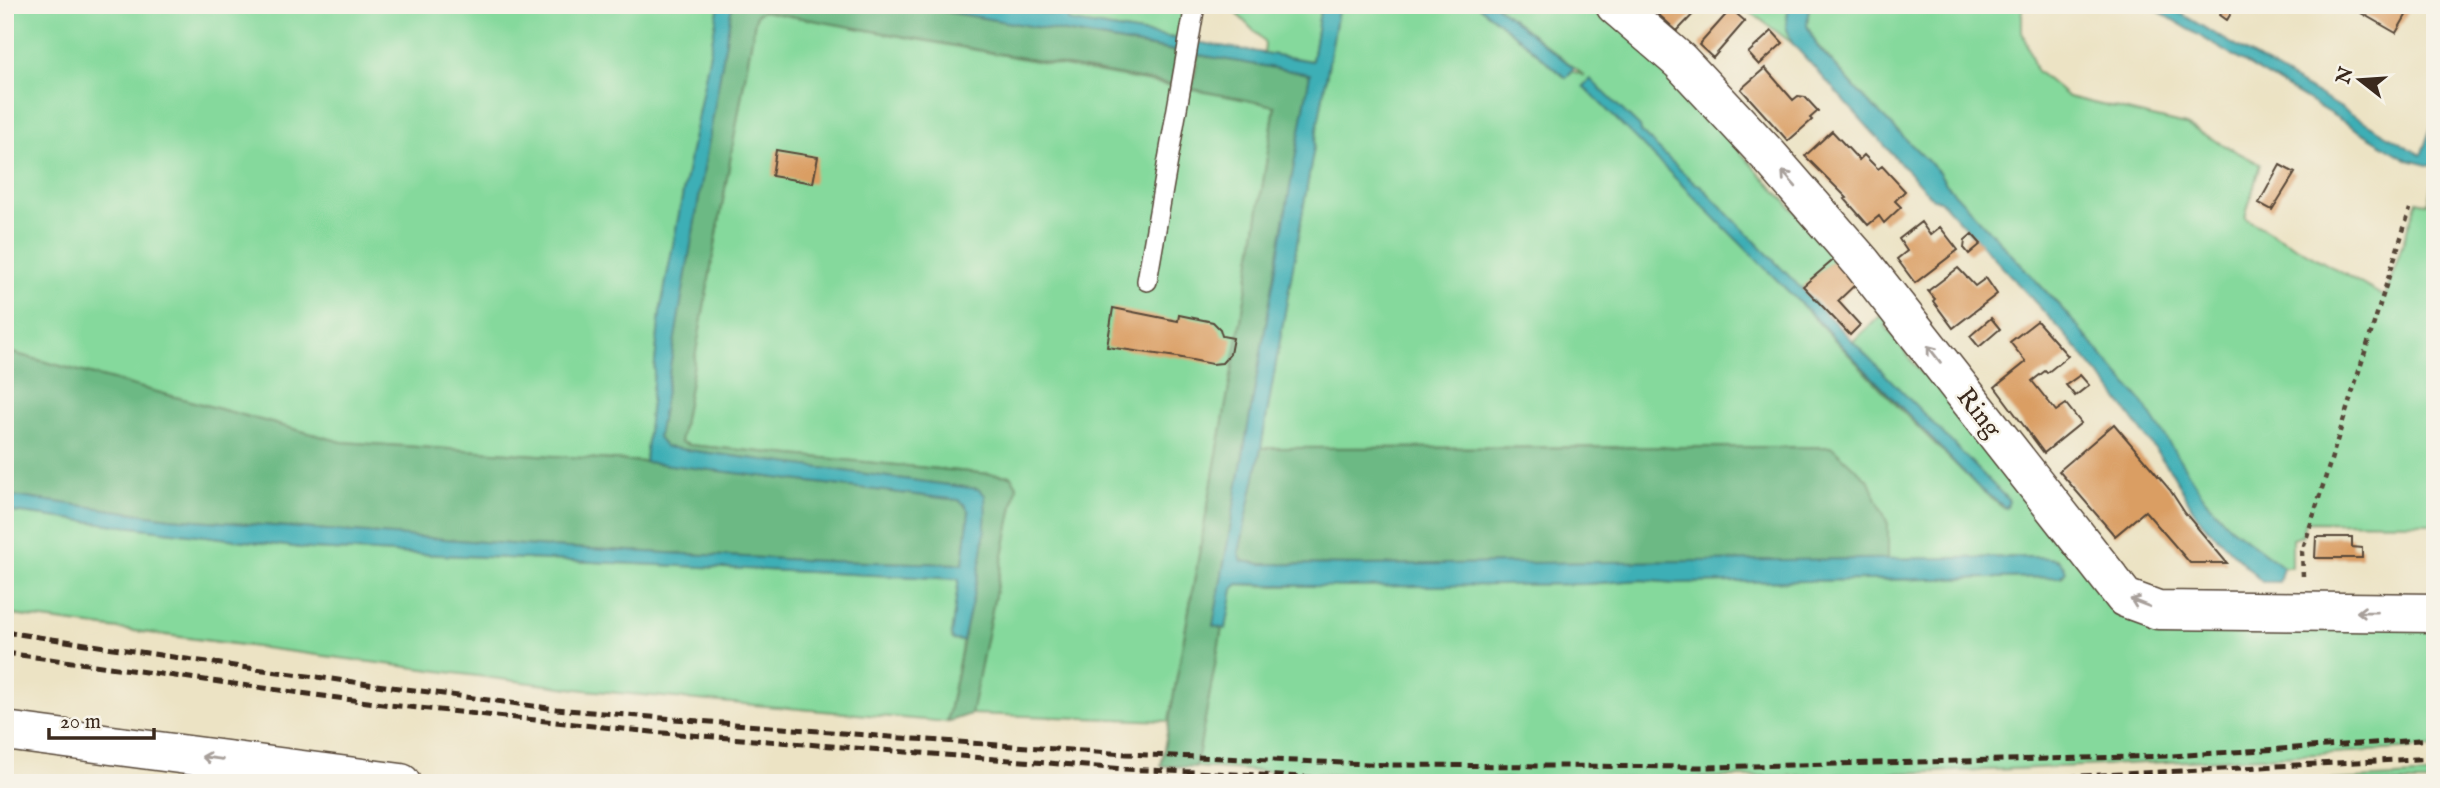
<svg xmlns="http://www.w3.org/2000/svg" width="2440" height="788" viewBox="0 0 2440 788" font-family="'IM FELL English',serif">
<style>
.green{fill:#85d99c;stroke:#60825d;stroke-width:2}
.forest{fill:#6cb984;stroke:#547251;stroke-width:2}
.water{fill:#3eafb6;stroke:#3c6c6a;stroke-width:2}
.building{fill:#da9e64}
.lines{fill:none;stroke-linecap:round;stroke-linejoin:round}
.lane-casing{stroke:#564637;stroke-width:22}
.street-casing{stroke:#564637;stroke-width:41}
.highway-casing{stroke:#564637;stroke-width:41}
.path{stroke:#564637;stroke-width:4.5;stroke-dasharray:5 5;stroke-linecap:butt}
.lane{stroke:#fff;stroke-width:19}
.street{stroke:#fff;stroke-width:38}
.highway{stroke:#fff;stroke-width:38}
.rail{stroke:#3b2a1e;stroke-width:5;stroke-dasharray:10 5;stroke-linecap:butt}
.oneway{stroke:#a79f9a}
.labels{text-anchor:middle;stroke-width:5;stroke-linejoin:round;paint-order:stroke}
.street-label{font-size:26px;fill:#3b2a1e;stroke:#f7f3e8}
</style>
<rect width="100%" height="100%" fill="#f7f3e8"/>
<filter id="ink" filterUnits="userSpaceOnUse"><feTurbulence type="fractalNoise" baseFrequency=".0143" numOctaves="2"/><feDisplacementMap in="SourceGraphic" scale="14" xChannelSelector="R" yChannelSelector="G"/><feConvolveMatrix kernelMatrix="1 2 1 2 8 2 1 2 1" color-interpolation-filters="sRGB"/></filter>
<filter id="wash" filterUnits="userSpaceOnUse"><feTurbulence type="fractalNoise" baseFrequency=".00686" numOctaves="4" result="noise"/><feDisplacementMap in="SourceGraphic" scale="28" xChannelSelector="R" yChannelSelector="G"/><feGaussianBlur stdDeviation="1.57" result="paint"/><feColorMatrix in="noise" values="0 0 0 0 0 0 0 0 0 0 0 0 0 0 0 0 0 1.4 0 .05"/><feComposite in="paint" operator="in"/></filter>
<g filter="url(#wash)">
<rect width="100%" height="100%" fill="#ece3c4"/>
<!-- green -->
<path class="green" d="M5,5h714l-59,308 -15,149 -303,-20 -337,-91z
M1071,5h114l-4,34 -113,-18z
M1228,5h93l-9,56 -48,-8 1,-8 -2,-5z
M1339,5h138l48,38 41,35 6,-7 13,5 -90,-71h92l22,18 14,2 214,232 -36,32 -101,-104 -6,-1 -53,-52 -1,-5 -51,-47 315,333 76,76 22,18 4,1 3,-7 -157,-159 35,-32 7,8 -9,7 36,48 10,-5 188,238 316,19v122c-340,21 -681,36 -1021,31 -73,-1 -145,-7 -218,-11l26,-139h4l7,-40 5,-4 35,2 313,-2 55,-4 35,3 384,-6 3,-1 2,-7 -8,-10 -27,-2 -142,2v-35l-56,-77 -571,1z
M1741,5h48l-3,21 6,17z
M1809,5h213v26l14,39 32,27 118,28 74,39 -15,54 140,79 32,-96 11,3 7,-37v356l-129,-1 -4,14 -10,3v28h-9l-53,-40 -25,-28 -141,-188 -118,-127 -7,-12 -74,-73 -48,-54 -10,-19z
M763,11l512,94 -29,188 -77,428 -198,-7 46,-228 -6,-10 -322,-31 -9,-3 76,-427z
M5,511l305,38 649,30 -8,56 2,5 10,1 -16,81 -362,-32 -580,-76z
M2435,775v8h-158z"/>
<!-- forest -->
<path class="forest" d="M732,5h176l271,47 -6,33 -410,-74 -7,4 -76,427 9,3 322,31 6,10 -46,228 -24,8 36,-177 -5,-56 -313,-42 -7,-10z
M1198,55l112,19 -97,552 9,2 -26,139 -35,-1 85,-473 29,-187 -83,-17z
M5,351l337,91 303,20 313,38 6,4 5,8 -6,52 -141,-3 -273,-14 -379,-29 -165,-23z
M1832,447l37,34 19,43v35l-525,6 -102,-1 -19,-3 -3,-8 22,-105z"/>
<!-- water -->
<path class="water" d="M719,5h13l-74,432 7,10 313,42 7,6c4,48 -12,99 -22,146l-10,-1 -2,-5 8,-56 -649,-30 -305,-38v-16l165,23 379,29 273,14 141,3 6,-52 -5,-8 -6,-4 -313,-38 15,-149z
M908,5h89l54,9 18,-1 -1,8 244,40 9,-56h18l-78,443 -22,105 3,8 19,3 102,1 667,-8c15,1 31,-2 36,14l-6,6 -384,6 -35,-3 -55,4 -239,3 -109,-3 -5,5 -7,40 -13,-3 97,-552z
M1477,5h18l79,63 -8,10 -41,-35z
M1789,5h20l-2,21 10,20 48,53 74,73 7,12 118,127 80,93 61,95 25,28 53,40 -4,15h-17l-64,-64 -25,-44 -66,-90 -46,-54 -121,-130 -7,-1 -141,-156 -6,-17z
M2148,5h18l255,150 14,-38v50l-27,-7z
M1590,79l50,48 1,5 53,51 6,2 309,316 -3,7 -26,-19 -159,-165 -238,-238z"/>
<g id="blocks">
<!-- building -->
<path class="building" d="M1648,5h50l2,2 -23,24z
M2226,5h10l-9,15 -7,-5z
M2347,5h65l-16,28z
M1731,9l14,12 -32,37 -14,-13z
M1772,31l11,12 -24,22 -11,-12z
M1765,68l28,32 5,-4 7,1 13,14 -8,7 2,2 -24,21 -47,-52z
M1832,131l27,29 5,-5 14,14 4,-3 23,25 -10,10 6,6 -17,16 -5,-7 -11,9 -23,-26 2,-1 -42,-42z
M776,150l42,7 -5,26 -41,-7z
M2280,165l15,8 -23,37 -13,-7z
M1921,222l9,13 10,-8 18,23 -43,33 -18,-24 10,-8 -8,-12z
M1972,234l9,10 -12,10 -5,-6 1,-8z
M1837,257l22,24 -21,20 22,24 -10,10 -47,-49z
M1958,268l17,18 11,-8 11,16 -44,34 -20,-27 2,-2 -7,-8z
M1113,308l65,13 1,-6 34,7 7,7 2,7 11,2 -3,16 -8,9 -10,1 -35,-7 -70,-10z
M1991,318l9,11 -21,18 -9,-11z
M2037,321l31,35 -21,17 -2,-2 -13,10 24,30 10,-7 15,19 -37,30 -49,-66 31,-25 -16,-20z
M2080,375l9,10 -14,11 -9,-11z
M2114,424l56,66 15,23 42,50h-37l-45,-52 -30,25 -56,-65z
M2316,537h36v10l10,1v10h-47z"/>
</g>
</g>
<g filter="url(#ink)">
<use href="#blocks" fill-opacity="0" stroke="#564637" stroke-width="2"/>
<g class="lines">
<!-- lane casing -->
<g class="lane-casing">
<path id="lane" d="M1147,281l48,-276"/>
</g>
<!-- street casing -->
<g class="street-casing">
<path id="street" d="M1615,5l65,56 89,95 93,107 263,335 33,12 277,3"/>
</g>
<!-- highway casing -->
<g class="highway-casing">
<path id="highway" d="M5,731l396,52"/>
</g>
<!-- path -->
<path class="path" d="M2303,576l-1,-24 108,-343"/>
<!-- lane -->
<use href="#lane" class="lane"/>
<!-- street -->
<use href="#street" class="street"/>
<!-- highway -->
<use href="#highway" class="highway"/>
<!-- rail -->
<path class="rail" d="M5,632l236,35 315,42 345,29 224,16 267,11 317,2 462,-11 264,-17
M5,653l385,52 262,27 472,37 268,12 159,2
M1947,783l488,-25"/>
</g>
<!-- one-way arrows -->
<defs><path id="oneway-shaft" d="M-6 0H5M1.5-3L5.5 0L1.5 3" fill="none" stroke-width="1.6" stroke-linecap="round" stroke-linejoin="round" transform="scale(1.75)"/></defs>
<g class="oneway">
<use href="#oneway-shaft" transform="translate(1789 179) rotate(-131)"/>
<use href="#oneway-shaft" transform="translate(1934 354) rotate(-128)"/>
<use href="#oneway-shaft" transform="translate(2140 603) rotate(-159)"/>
<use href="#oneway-shaft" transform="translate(2367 612) rotate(-179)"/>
<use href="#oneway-shaft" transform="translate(212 758) rotate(-172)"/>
</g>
</g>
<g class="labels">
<!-- street labels -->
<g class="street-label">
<text transform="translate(1980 412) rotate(52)" y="9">Ring</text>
</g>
</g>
<!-- margin -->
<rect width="2440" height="788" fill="none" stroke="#f7f3e8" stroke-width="28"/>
<!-- north arrow -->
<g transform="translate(2360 80) rotate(287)" stroke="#f7f3e8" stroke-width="5" paint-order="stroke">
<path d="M0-5L12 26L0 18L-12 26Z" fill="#3b2a1e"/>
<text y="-10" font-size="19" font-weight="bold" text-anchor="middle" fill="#3b2a1e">N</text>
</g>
<!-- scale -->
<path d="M49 728v10h105v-10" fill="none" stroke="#3b2a1e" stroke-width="3.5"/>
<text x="60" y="728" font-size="21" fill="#3b2a1e" stroke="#f7f3e8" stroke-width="5" paint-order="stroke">20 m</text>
</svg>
